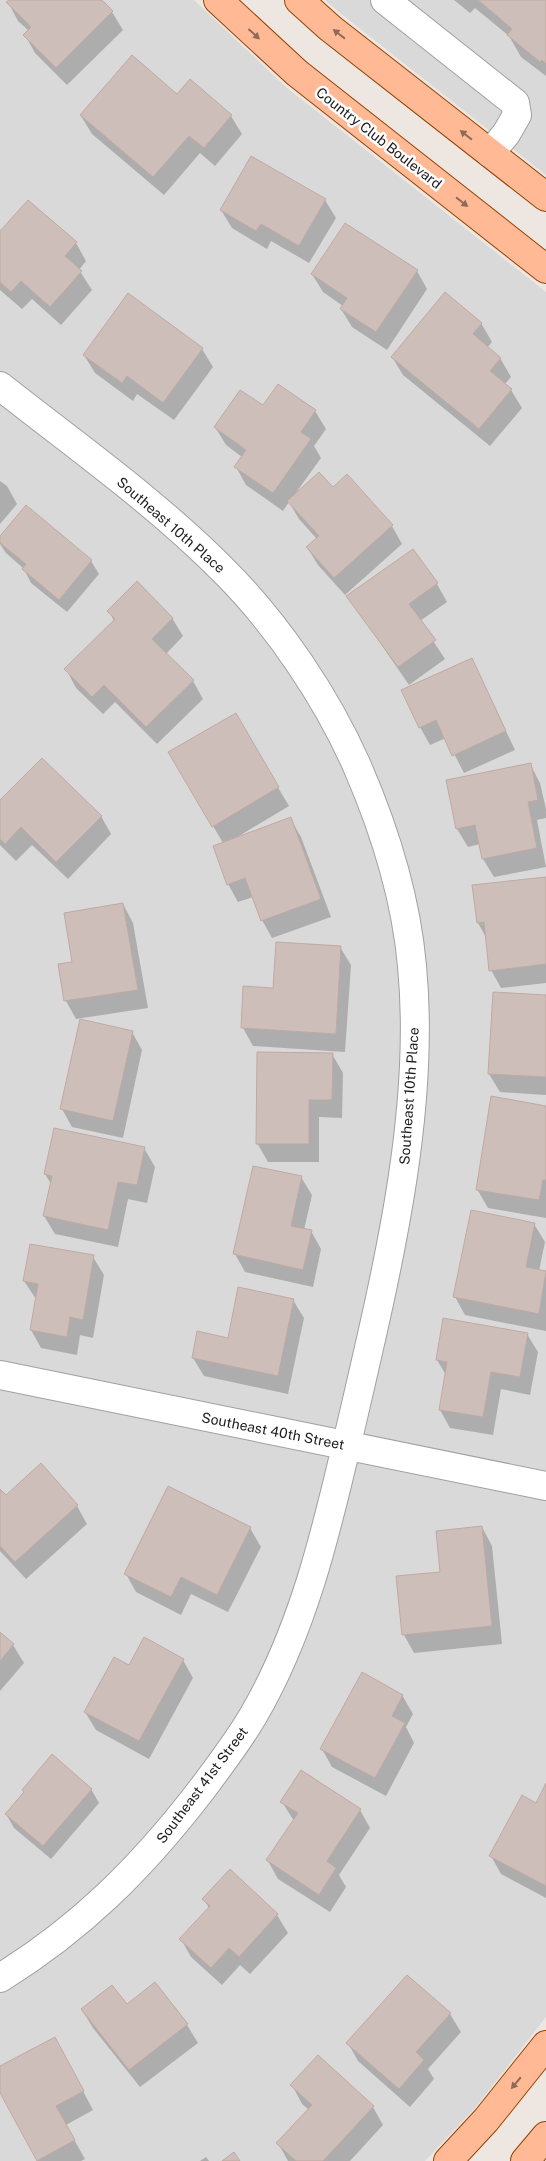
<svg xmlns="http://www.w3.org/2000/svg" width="546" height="2161" viewBox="0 0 546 2161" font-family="'Public Sans',sans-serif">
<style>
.residential{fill:#dad9d9}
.shadow{fill:#0003}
.building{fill:#cebeba;stroke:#c0a9a3}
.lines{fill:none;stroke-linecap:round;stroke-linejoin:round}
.minor-casing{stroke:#a0a0a0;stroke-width:30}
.major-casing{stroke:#944200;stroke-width:30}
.minor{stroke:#fff;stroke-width:28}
.major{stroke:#ffba95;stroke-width:28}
.oneway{fill:#8e6b58}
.labels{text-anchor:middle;stroke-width:5;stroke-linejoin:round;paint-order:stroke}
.street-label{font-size:14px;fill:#1c1c1c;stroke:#fff}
</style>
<rect width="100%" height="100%" fill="#eee7e1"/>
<!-- residential -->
<path class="residential" d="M0,0h194l93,88 259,204v1725l-71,91 -50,53h-425z
M325,0h221v175l-206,-162z"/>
<!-- shadow -->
<path class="shadow" d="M10,0h90l12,12 11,18 -56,55 -32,-32 -10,-18 4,-4 -11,-10 -10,-19z
M454,0h92v76l-25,-19 -12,-21 -34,-28 -5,5z
M177,95l54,21 11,18 -27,32 -15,-13 -36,42 -72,-61 -11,-18z
M325,200l11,18 -27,45 -38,-22 -4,8 -35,-21 -11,-18z
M0,233l76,10 10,18 -7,9 13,20 -31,35 -29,-26 -10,10 -22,-19z
M417,271l10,18 -40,61 -35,-23 -11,-18 2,-3 -20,-14 -11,-18z
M481,323l11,19 -5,6 13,10 11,19 -6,7 6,6 11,18 -32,38 -87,-71 -11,-18z
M202,349l11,18 -39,53 -37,-26 -4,7 -38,-28 -11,-18z
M263,407l52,4 11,18 -12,17 7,12 -26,36 37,-6 60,38 10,18 -57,51 -27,-30 -11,-18 10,-8 -18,-20 -10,-17 -6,9 -37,-26 -10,-18 6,-10 -16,-12 -11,-18z
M0,481l7,5 10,18 -17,20z
M26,507l65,54 8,13 -32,38 -36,-29 -7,-14 -18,-16 -6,-9v-6z
M437,584l10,18 -27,19 25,38 -36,26 -61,-89z
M109,611l63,7 11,18 -17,18 27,27 10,18 -46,45 -42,-42 -12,12 -27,-26 -10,-19 48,-48z
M472,660l43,90 -51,23 -18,-35 -16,7 -10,-18z
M235,715l54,91 -55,33 56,-21 11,19 30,80 -59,21 -10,-18 -9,-23 -15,5 -10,-18 -5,-41 -53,-90z
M530,764l10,19 6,26v9l-9,2 9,47 -52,10 -11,-18 -3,-15 -12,3 -11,-18 -10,-48z
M0,802l101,14 10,18 -43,45 -36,-34 -16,16 -16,-16z
M546,878v105l-45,5 -10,-18 -4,-31 -9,-16z
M123,904l10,19 15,85 -72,11 -10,-18 -6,-36 13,-2z
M340,947l11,18 -6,87 -92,-6 -10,-18 2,-40 29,1z
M546,997v98l-46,-3 -11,-18z
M132,1032l10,18 -19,88 -51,-11 -10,-18z
M332,1054l11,19 -1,45 -23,-1v45h-51l-11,-19z
M546,1107v111l-58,-10 -11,-19z
M144,1148l11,19 -8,36 -19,-4 -10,48 -63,-13 -11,-18 7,-32 -6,-10z
M301,1177l11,18 -8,35 7,1 10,18 -8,38 -68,-15 -10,-18z
M534,1224l11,18 -6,29 7,1v59l-81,-16 -10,-18z
M93,1257l11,18 -11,63 -13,-3 -3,20 -36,-7 -10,-18 5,-31 -12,-18z
M293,1300l11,18 -16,76 -84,-18 -11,-18z
M527,1334l11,18 -8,43 -29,-6 -8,46 -43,-7 -10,-18 6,-35 -9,-15z
M0,1491l5,6 72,9 10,18 -61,55 -26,-28z
M482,1527l10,19 10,98 -88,9 -10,-18z
M250,1528l11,19 -33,65 -37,-18 -10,21 -45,-23 -10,-18z
M0,1634l13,11 11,18 -24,28z
M183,1660l10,18 -44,81 -53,-29 -11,-18 45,-46z
M402,1695l11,19 -7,13 8,16 -28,53 -54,-29 -10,-18z
M546,1786v112l-45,-24 -10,-18 45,-52z
M91,1789l8,14 -48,56 -37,-31 -8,-14z
M282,1802l78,8 10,18 -31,47 7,12 -16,25 -52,-33 -10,-18 26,-40z
M230,1871l47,44 11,18 -38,41 -10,-9 -18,20 -31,-28 -10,-18 28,-31 -5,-9z
M127,2005l60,20 11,18 -58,44 -47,-59 -11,-18z
M450,2014l11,18 -33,37 6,10 -24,28 -52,-46 -10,-18z
M65,2057l28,53 -27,15 19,34 -4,2h-43l-38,-70v-23z
M292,2085l81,22 10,18 -33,36h-62l-10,-18 31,-33 -7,-6z
M206,2157l3,4h-9z"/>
<!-- building -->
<path class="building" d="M9,0h93l11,11 -57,57 -33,-33 8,-8 -25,-25z
M478,0h68v64l-4,-4 -2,2 -33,-27 5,-6z
M132,55l45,39 13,-15 42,36 -28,33 -15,-12 -36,41 -73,-62z
M251,156l75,43 -27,47 -38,-22 -5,7 -36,-21z
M28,200l49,42 -12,14 17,15 -32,36 -29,-26 -10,11 -11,-10v-51z
M345,223l73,47 -42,62 -36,-23 7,-11 -36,-24z
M445,292l37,31 -9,11 28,24 -11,13 22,18 -33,40 -88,-72z
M128,293l75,55 -40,55 -36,-27 -5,7 -39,-28z
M278,384l38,26 -15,22 10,7 -38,54 -39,-26 12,-17 -32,-23 26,-37 23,15z
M319,472l14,15 14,-13 46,51 -59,53 -28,-31 13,-11 -32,-35z
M26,505l66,55 -33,40 -37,-31 4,-5 -26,-21v-7z
M413,549l25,34 -29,21 27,36 -38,27 -52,-71z
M137,581l36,37 -21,21 42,41 -48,47 -42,-42 -12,12 -28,-28 51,-50 -8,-8z
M472,658l34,73 -54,25 -16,-36 -17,8 -18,-38z
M236,713l43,74 -67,40 -44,-75z
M42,758l60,58 -46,46 -35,-35 -16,17 -5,-5v-39z
M531,763l7,37 -10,2 9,46 -55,11 -7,-34 -19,4 -10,-49z
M291,817l30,82 -60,22 -16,-43 -18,7 -14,-39z
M546,877v87l-57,7 -5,-49 -7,1 -5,-38z
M123,903l15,87 -74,11 -6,-37 14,-2 -8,-49z
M276,942l65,4 -5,88 -95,-6 2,-42 30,2z
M493,992l53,3v82l-58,-3z
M80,1019l53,12 -20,90 -53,-12z
M257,1052l76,1 -1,47h-23v44h-53z
M491,1096l55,10v74h-3l-4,20 -63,-10z
M54,1128l91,19 -8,38 -19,-3 -10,48 -65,-14 9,-40 -8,-2z
M253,1166l49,10 -11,50 21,4 -9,40 -70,-16z
M471,1210l64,13 -9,44 20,4 -7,43 -86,-17z
M30,1244l64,11 -11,65 -13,-3 -3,20 -37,-7 8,-46 -15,-3z
M238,1287l56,12 -16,77 -86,-18 5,-27 31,7z
M443,1318l85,15 -8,44 -29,-5 -8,45 -44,-7 8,-48 -11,-2z
M41,1463l37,42 -63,57 -15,-16v-57l6,6z
M168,1486l83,41 -34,68 -36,-18 -10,20 -47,-23z
M482,1526l10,100 -90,9 -6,-59 44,-4 -4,-41z
M0,1632l14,12 -14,17z
M144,1637l40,22 -45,82 -55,-29 30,-55 15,8z
M362,1672l41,23 -11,21 13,7 -30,55 -55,-29z
M52,1754l40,35 -49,57 -38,-32 19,-22 -2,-2z
M301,1770l60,39 -34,52 9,7 -17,27 -53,-35 32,-47 -18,-11z
M546,1783v103l-57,-30 33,-61 14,8z
M230,1869l48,45 -39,43 -10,-9 -18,20 -32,-29 31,-33 -8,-7z
M407,1975l44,38 -35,39 8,8 -25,29 -53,-46z
M155,1982l33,42 -59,46 -48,-61 31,-24 15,19z
M55,2037l29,54 -28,15 19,34 -38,21 -37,-68v-27z
M318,2055l56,51 -51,55h-27l-20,-18 36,-38 -22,-20z
M234,2152l6,9h-18z"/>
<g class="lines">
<!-- minor casing -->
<g class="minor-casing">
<path id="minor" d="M385,0l130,103 2,12 -11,19 -16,19
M0,386c76,60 157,117 225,186 53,53 102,126 132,194 27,62 49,132 55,200 14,146 -25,304 -58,447 -24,102 -47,211 -101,303 -16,27 -35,52 -54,77 -58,75 -118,135 -199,185
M0,1375l546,111"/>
</g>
<!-- major casing -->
<g class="major-casing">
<path id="major" d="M218,0l79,73 249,196
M299,0l31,28 216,169
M448,2161l38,-41 60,-75
M525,2161l21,-25"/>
</g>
<!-- minor -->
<use href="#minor" class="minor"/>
<!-- major -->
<use href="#major" class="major"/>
</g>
<!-- one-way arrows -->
<defs><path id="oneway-solid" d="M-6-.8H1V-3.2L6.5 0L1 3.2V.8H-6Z" transform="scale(1.25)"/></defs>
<g class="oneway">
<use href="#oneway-solid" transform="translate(254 34) rotate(42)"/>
<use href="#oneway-solid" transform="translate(339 34) rotate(-142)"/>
<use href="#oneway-solid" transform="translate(466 135) rotate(-142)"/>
<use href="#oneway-solid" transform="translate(462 202) rotate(38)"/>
<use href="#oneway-solid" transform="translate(516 2083) rotate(130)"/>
</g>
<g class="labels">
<!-- street labels -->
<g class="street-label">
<text transform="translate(379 138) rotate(38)" y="5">Country Club Boulevard</text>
<text transform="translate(171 525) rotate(41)" y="5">Southeast 10th Place</text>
<text transform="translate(409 1096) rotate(-86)" y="5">Southeast 10th Place</text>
<text transform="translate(273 1431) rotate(11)" y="5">Southeast 40th Street</text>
<text transform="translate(202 1785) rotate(-53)" y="5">Southeast 41st Street</text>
</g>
</g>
</svg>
